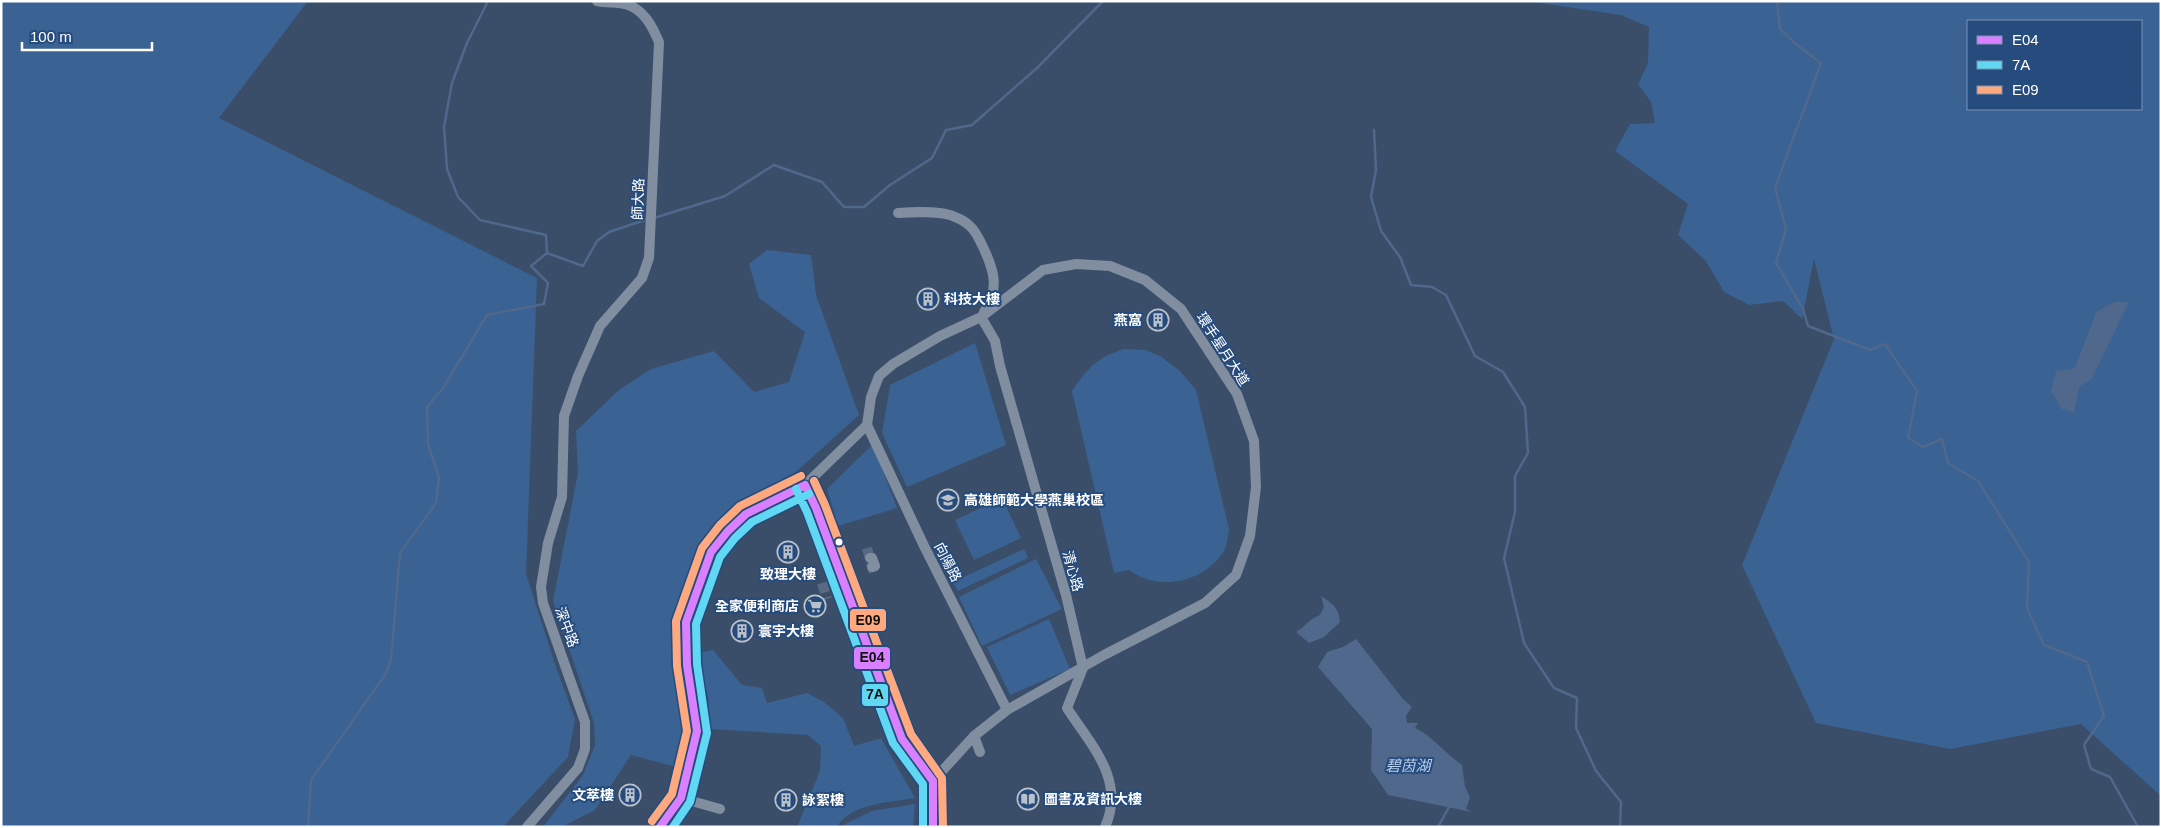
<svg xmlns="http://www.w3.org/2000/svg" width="2162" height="828" viewBox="0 0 2162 828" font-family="Helvetica,'Noto Sans TC',sans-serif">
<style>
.green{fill:#3a6293;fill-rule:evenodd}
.water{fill:#4f688c}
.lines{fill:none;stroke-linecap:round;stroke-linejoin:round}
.stream{stroke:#4f688c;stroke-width:2.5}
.minor-tunnel{stroke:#586980;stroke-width:10;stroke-dasharray:10 5;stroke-linecap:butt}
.minor{stroke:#808ea0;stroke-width:10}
.bus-1-casing{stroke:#264b7d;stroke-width:11}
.bus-2-casing{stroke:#264b7d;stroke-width:11}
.bus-3-casing{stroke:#264b7d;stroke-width:11}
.bus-1{stroke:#d880ff;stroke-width:8}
.bus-2{stroke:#60d8f3;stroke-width:8}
.bus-3{stroke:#ffa980;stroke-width:8}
.bus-dot{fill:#fff;stroke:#264b7d;stroke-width:2}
.labels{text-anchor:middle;stroke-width:4;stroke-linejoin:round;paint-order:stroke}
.street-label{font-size:14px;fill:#fff;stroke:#264b7d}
.poi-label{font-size:14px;font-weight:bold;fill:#fff;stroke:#264b7d;text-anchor:start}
.water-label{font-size:15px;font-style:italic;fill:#b7cfed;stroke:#264b7d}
.line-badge{stroke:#264b7d;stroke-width:2}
.pale-badge-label{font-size:14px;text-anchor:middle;font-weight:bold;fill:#111}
</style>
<rect width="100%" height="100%" fill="#3a4e69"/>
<!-- green -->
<path class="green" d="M1,1h307l-89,117 318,160 -11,296 30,93 19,52 -7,38 -65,70h-502z
M1527,1h634v795l-80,-72 -131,25 -134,-26 -74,-158 92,-226 -20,-80 -12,60 -19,-18 -34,4 -25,-13 -18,-31 -28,-26 10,-31 -73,-53 15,-27 25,-1 -4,-21 -13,-18 10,-21 1,-36 -28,-12zM1968,21h173v88h-173z
M767,250l44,5 5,40 43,120 -62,56 -59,35 -40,43 -24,77 11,105 -5,37 -49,-13 -36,55 -33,17h-19l40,-52 12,-30 -1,-22 -41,-122 25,-128 -2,-42 43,-41 32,-21 63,-18 40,41 35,-10 16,-50 -46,-34 -10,-34z
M975,343l31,102 -99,42 -25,-54 8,-48z
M1124,349l21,1 15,6 20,15 16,19 33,139c-1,7 -2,16 -5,22 -20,32 -66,41 -95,19l-15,3 -42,-182c15,-22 25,-34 52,-42z
M873,444l24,64 -59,18 -11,-37z
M1002,498l19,40 -47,22 -19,-40z
M1024,549l4,9 -70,33 -5,-9z
M1036,559l26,50 -80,37 -23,-49z
M1049,619l21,50 -60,26 -23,-48z
M713,650l29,35 20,3 5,15 40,-10 17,9 19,16 11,28 27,-8 34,60c-24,4 -66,6 -78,29h-40l23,-56 1,-25 -13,-11 -98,-6 -2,-32 -10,-44z
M915,804l-2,23h-70l2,-3 27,-13z"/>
<!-- water -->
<path class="water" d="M2115,302h14l-38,78 -12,7 -5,25 -12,-3 -11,-18 5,-20 19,-3 21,-56z
M1321,596c12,8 18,12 19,26l-16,15 -15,6 -13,-11c10,-6 13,-13 24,-17l4,-8z
M1356,639l47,60 9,8 -6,9 1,7h11l-3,5c18,8 30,26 47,37l3,22 5,10 -4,12 6,3 -84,-17 -17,-25 1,-41 -54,-62 9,-15 16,-5z"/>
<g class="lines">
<!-- stream -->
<path class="stream" d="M488,1l-21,42 -15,40 -8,44 3,42 11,28 22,23 66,15 1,17
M1777,1l3,28 17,16 24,18 -46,125 11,41 -10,34 27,46 5,17 62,24 15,-6 32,47 -9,47 15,9 19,-8 6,24 30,18 51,81 -2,46 17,37 43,17 17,54 -20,29 7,24 19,8 28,50
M1374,130l2,40 -5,27 10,34 19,26 11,28 21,2 14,8 29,61 28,16 22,35 3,46 -13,23v36l-11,46 20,85 30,45 23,10 -1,30 20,43 25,31 -1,25
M654,218l71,-22 49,-31 48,17 22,25h20l26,-22 42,-27 14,-28 26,-5 65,-57 66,-67
M308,827l3,-47 74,-105 6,-15 9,-107 36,-50 3,-25 -11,-34 -1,-37 16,-19 44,-73 57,-11 4,-21 -17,-17 16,-13 36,13 14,-25 12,-9 39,-13
M1438,827l11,-20"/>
<!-- minor-tunnel -->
<path class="minor-tunnel" d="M867,548l7,26
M822,583l5,16"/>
<!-- minor -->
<path class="minor" d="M898,213c14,-1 44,-2 57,4 16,6 21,15 28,30 11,23 17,42 1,65
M981,317l14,24 5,25 66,229 17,73 -16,40c24,37 59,72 38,119
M867,425l58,123 82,162
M805,485l11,23 86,231 31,42v46
M870,558h2l3,8 -3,1
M974,736l6,16
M681,798l39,11
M527,827l51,-59 7,-19v-27l-42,-119 -2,-16 7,-44 14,-46 2,-81 14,-40 22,-50 42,-48 7,-20 10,-216c-7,-16 -15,-33 -34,-38 -9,-2 -19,-1 -28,-3
M660,827l21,-29 9,-32 7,-35 -10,-66 -1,-43 25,-70 17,-21 18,-17 59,-29 62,-60 4,-28 8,-21 14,-12 47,-28 41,-19 62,-47 33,-6 34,2 35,14 36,29 56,85 17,47 2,46 -6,49 -14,39 -31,28 -101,52 -97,55 -33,26 -41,45"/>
<!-- bus-1 casing -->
<g class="bus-1-casing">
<path id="bus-1" d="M805,485l11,23 86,231 31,42v46
M660,827l21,-29 16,-67 -10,-66 -1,-43 25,-70 17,-21 18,-17 59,-29"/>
</g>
<!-- bus-2 casing -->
<g class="bus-2-casing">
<path id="bus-2" d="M796,489l11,23 86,231 30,41v43
M673,827l17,-25 17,-69 -10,-69 -1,-40 24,-67 15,-19 17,-16 57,-28"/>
</g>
<!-- bus-3 casing -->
<g class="bus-3-casing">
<path id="bus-3" d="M814,481l11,24 86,229 31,44 1,49
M652,821l20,-27 15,-63 -10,-65 -1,-45 26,-73 18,-23 20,-19 61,-30"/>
</g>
<!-- bus-1 -->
<use href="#bus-1" class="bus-1"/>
<!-- bus-2 -->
<use href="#bus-2" class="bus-2"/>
<!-- bus-3 -->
<use href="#bus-3" class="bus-3"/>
</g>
<!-- icons -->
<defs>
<g id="building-ring" transform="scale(1.125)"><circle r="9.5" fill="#264b7d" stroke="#bac1ca" stroke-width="1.5"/><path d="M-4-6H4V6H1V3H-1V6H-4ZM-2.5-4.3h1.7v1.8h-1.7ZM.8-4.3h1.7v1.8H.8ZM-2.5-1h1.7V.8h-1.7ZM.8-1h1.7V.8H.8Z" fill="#bac1ca"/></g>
<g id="university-ring" transform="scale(1.125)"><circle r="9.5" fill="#264b7d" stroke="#bac1ca" stroke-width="1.5"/><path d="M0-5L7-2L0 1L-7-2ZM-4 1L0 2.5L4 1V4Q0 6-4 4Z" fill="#bac1ca"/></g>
<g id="supermarket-ring" transform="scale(1.125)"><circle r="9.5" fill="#264b7d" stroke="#bac1ca" stroke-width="1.5"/><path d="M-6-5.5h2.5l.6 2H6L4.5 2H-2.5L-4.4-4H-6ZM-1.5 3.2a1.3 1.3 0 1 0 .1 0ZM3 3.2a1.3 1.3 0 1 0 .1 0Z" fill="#bac1ca"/></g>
<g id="library-ring" transform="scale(1.125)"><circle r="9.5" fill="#264b7d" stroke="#bac1ca" stroke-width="1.5"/><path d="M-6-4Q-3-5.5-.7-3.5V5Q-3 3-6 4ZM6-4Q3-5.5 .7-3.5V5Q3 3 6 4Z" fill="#bac1ca"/></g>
</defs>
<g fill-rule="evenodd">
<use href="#building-ring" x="928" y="299"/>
<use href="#building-ring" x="1158" y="320"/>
<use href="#university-ring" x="948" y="500"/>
<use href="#building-ring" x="788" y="552"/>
<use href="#supermarket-ring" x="815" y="606"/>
<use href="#building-ring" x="742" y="631"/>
<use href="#building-ring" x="630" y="795"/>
<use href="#library-ring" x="1028" y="799"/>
<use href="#building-ring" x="786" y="800"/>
</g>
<!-- markers -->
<circle class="bus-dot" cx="839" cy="542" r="4.5"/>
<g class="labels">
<!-- street labels -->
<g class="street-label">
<text transform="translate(638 199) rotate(-88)" y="5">師大路</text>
<text transform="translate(1223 349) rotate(57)" y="5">環手星月大道</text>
<text transform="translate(948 562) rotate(63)" y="5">向陽路</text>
<text transform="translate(1073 571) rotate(74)" y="5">清心路</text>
<text transform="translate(567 627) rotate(70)" y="5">深中路</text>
</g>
<!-- poi labels -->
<g class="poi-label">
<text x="944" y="304">科技大樓</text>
<text x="1142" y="325" text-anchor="end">燕窩</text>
<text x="964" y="505">高雄師範大學燕巢校區</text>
<text x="788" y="579" text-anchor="middle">致理大樓</text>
<text x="799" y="611" text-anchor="end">全家便利商店</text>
<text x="758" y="636">寰宇大樓</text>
<text x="614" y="800" text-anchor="end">文萃樓</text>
<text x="1044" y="804">圖書及資訊大樓</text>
<text x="802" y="805">詠絮樓</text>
</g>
<!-- water labels -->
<g class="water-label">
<text x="1408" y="771">碧茵湖</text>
</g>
</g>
<g class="line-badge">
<rect x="849" y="608" width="38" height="24" rx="5" fill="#ffa980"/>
<rect x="853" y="646" width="38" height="24" rx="5" fill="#d880ff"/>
<rect x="861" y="683" width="28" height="24" rx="5" fill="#60d8f3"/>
</g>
<g class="pale-badge-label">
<text x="868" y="625">E09</text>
<text x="872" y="662">E04</text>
<text x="875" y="699">7A</text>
</g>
<!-- border -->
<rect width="2162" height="828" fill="none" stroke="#ffffff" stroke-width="5"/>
<!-- legend -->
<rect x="1967" y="20" width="175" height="90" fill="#264b7d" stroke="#7d93b1"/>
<rect x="1977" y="36" width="25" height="8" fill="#d880ff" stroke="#7d93b1"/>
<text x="2012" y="45" font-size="15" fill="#ffffff">E04</text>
<rect x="1977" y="61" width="25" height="8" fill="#60d8f3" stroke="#7d93b1"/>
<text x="2012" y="70" font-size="15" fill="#ffffff">7A</text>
<rect x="1977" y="86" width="25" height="8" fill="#ffa980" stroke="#7d93b1"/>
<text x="2012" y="95" font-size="15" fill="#ffffff">E09</text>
<!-- scale -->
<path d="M22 42v8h130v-8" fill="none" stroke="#ffffff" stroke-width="2.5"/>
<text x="30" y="42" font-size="15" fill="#ffffff" stroke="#264b7d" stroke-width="4" paint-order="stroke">100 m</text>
</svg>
